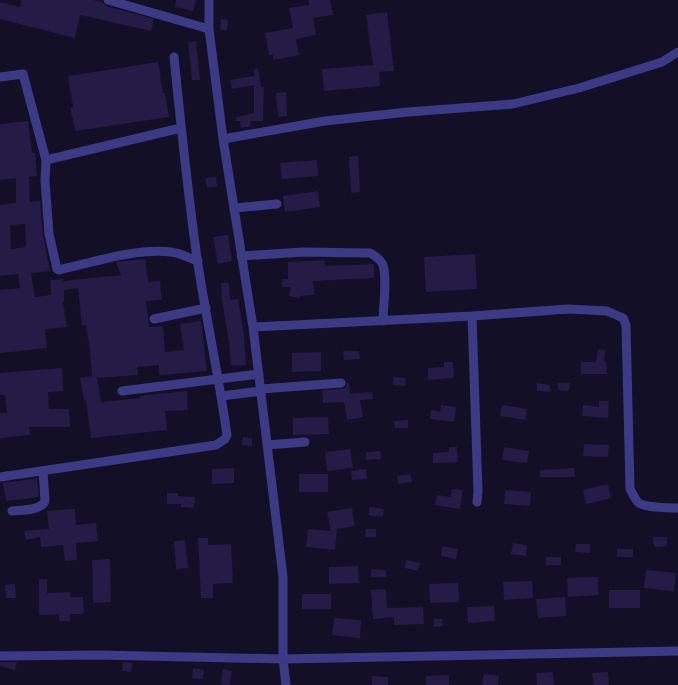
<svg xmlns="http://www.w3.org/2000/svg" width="678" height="685" viewBox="0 0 678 685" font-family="Lato,sans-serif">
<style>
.building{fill:#241b47;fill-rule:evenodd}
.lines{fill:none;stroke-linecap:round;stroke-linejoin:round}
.minor{stroke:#3d3a85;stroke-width:9}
</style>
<rect width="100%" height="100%" fill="#130f26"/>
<!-- building -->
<path class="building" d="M21,0h72l9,2 4,4 48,13 -3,12 -71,-16 -5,23 -75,-19v-17l20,5z
M176,0h20l-3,11 -18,-4z
M308,0h22l3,15 -20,3 3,17 -20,4 3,16 -26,5v-5h-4l-4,-22 28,-5 -4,-20 20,-3z
M387,12l7,59 -15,1 1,14 -56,5 -2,-22 51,-4 -7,-50z
M221,19l7,1 -1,10h-7z
M196,41l4,39h-8l-4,-38z
M158,62l5,31h2l4,24 -93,14 -6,-23 3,-1 -5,-31z
M258,68l3,19h3l-1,34h-13l1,5 -10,2 -1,-7h-4v-4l18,-4v-28l-22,4 -2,-9 24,-4v-7z
M286,92l1,24 -9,1 -2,-24z
M28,121l4,32h3l2,23 -8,1 1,25 10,-1 3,34 7,36 -19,2 4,24 16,-2 -1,-15 13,-1v2l58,-6 -5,-13 29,-3 3,23 12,-1 2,19 -16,1 3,26 14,-1 2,26 19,-2 -4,-26 21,-3 6,50 -48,4v-10l-22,2 1,8 -41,3 4,24 39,-4v-2l47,-5 1,19 -23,1 2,19 -76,8 -5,-38h-2l-4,-22 12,-2 -3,-37h-1l-2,-14 -4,1 -4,-38 -14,2v12h-1l4,25 -22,2 2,19 -47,5v-63l20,-2 -2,-14 -18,2v-71l16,-2v-25l-16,2v-56zM25,224l1,23 -15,2 -1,-24z
M358,156l2,36 -9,1 -2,-36z
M317,160l1,16 -36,3 -2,-16z
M216,177l1,9 -10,2 -2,-10z
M318,191l2,16 -35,5 -2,-16z
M228,235l4,26 -14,3 -5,-27z
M475,254l2,35 -51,3 -2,-35z
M324,260l1,6 49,-2v14l-61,3 1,14 -14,1v2l-11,-2 2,-9h-9v-8h6v-17z
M221,283h8l1,17 8,-1 6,36 2,30 -15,1 -2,-25 -7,-40z
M598,349l7,1 -1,12h2l1,12h-26v-12h15z
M343,351h16l1,8 -16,1z
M321,352v19l-29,1v-19z
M444,362h9l1,16 -26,2v-12l16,-1z
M62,368l1,23 -15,1 1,17h20l1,18h-41l1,8 -30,3v-25h7l-2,-18h-5v-22z
M394,377l12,1 -1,8 -12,-1z
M347,383h2l1,11 22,-2 1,7 -13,1 3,17 -16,3 -3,-18 -21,1 -1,-13 20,-1 3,-1z
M537,383l13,2v7l-13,-1z
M558,383h12l-1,8 -11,-1z
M599,401h10l-1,17 -26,-2 1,-11 16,2z
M441,405l15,2 -2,15 -24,-3 1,-9 9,2z
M502,405l25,4 -2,11 -25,-4z
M328,417l1,17 -36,1v-17z
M408,420v8h-13l-1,-7z
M243,437l9,1v8l-10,-1z
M584,444l25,1 -1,12 -25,-1z
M449,447h8l1,15 -25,1v-10l16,-1z
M504,447l25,4 -2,12 -25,-3z
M350,449l3,19 -26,3 -2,-19z
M380,451l1,8 -15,1v-8z
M234,468v15l-22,1v-15z
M574,468l1,9h-35v-7z
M366,469l1,10 -15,1 -1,-9z
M299,474h29v18h-29z
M410,474l2,8 -14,2 -1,-8z
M37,478l2,19 -33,4 -3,-18z
M608,484l3,14 -25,6 -3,-14z
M452,489l11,1 -3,19 -25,-4 2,-10 14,2z
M505,490l26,2 -1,14 -26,-2z
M167,493h11v3l17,1 -1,11 -13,-1v-3h-14z
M370,507l14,2 -1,8 -15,-2z
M352,508l3,18 -18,3 -2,21 -29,-3 2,-18 23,2 -4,-19z
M75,509l1,16 20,-2 2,18 -22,2 1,17 -12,1 -2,-16 -22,2 -1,-10 -14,3 -2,-9 25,-2 -2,-18z
M366,529h10v8h-11z
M653,537h14v9l-13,1z
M198,538h10v7l23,-1 2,39 -20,1v14h-12z
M185,540l3,28 -12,1 -2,-28z
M513,543l14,2 -1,11 -15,-2z
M576,544h14v9l-15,-1z
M442,546l16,3 -2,10 -15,-3z
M617,549h16v8h-16z
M546,557h15v8h-15z
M110,559l1,43 -18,1 -1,-43z
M406,560l14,3 -2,8 -13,-3z
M358,566l1,17 -30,1v-17z
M371,569l15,1v7h-15z
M646,570l30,3 -2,18 -30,-3z
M598,577v18l-30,2 -1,-19z
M39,579h8v14l23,-1v5h13l1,17h-14v7h-11v-7l-20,1z
M532,581l1,17 -29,2 -1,-18z
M458,583l1,19 -29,1 -1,-19z
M15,584l1,14h-10l-1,-13z
M386,589l1,19 36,-1 1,17 -30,1v-8l-21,2 -2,-29z
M609,590h31v18h-31z
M302,594h29v15h-29z
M565,597l1,19 -28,2 -2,-19z
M494,606l1,15 -27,2 -1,-16z
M334,618l27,2 -1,18 -28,-3z
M434,619h8l1,7 -9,1z
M0,662h17l-2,8 -15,-4z
M123,662l9,1 -1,9 -9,-1z
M193,668l11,2 -1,9 -11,-1z
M223,669l9,2 -3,14 -8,-1z
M553,672l1,13h-17l-1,-12z
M608,672l1,13h-15l-2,-12z
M484,674l15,2 -1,9h-16z
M449,675v10h-23v-9z
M372,676l16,1v8h-16z"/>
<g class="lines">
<!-- minor -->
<path class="minor" d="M108,0l101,29
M209,0v29l14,110 30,188 30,250v82l3,26
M0,77l23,-3 23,86 -1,21 4,53 8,35 2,1c35,-8 77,-22 112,-18 9,1 18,6 27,9
M223,139l102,-18 83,-9 105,-8 66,-16 45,-14 38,-12 16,-10
M46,160l135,-32
M234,208l43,-4
M241,256l62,-4 67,1c5,3 9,5 12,10 6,11 1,44 1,58
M472,316l6,176 -1,10
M154,319l52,-11
M253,327l219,-11 96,-7 39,2 16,7 3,7 4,164c3,5 5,11 9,14 7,5 30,5 39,5
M261,389l80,-6
M122,391l137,-17
M222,396l39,-5
M267,445l38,-3
M0,477l216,-32 9,-6 2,-4c-8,-57 -20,-113 -29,-170 -10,-69 -17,-138 -24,-208
M12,511c9,-1 29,0 33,-10l-2,-30
M0,656l98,-1 185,4 395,-8"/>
</g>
</svg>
